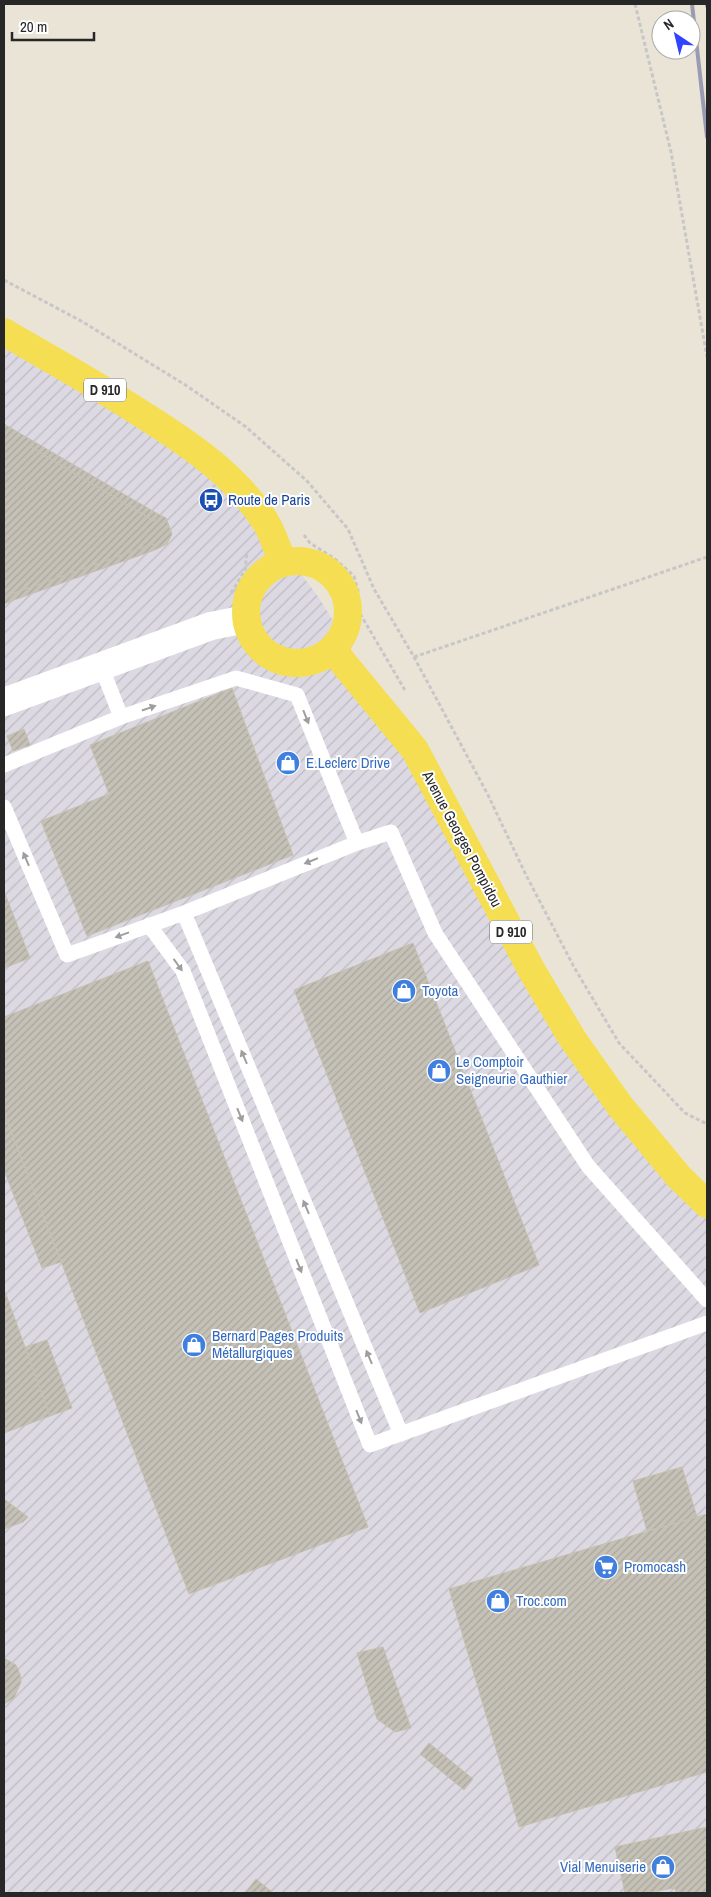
<svg xmlns="http://www.w3.org/2000/svg" width="711" height="1897" viewBox="0 0 711 1897" font-family="'Archivo Narrow',sans-serif">
<style>
.industrial{fill:url(#industrial-furrows)}
.building{fill:url(#building-hatch);stroke:#c5c0b1}
.lines{fill:none;stroke-linecap:round;stroke-linejoin:round}
.path{stroke:#c7c7c7;stroke-width:3;stroke-dasharray:4 2.5;stroke-linecap:butt}
.lane{stroke:#fff;stroke-width:15}
.street{stroke:#fff;stroke-width:28}
.primary{stroke:#f5de51;stroke-width:28}
.rail{stroke:#9a9bb2;stroke-width:4}
.oneway{fill:#9e9e9e}
.labels{text-anchor:middle;stroke-width:4;stroke-linejoin:round;paint-order:stroke}
.shield{fill:#fff;stroke:#686868;stroke-width:1}
.shield-label{font-size:14px;font-weight:bold;fill:#272727}
.transit-label{font-size:15px;fill:#164399;stroke:#fff;text-anchor:start}
.shop-label{font-size:15px;fill:#366cbe;stroke:#fff;text-anchor:start}
.street-label{font-size:15px;fill:#272727;stroke:#fff}
</style>
<defs>
<pattern id="industrial-furrows" width="10" height="10" patternUnits="userSpaceOnUse" patternTransform="scale(1.25)"><rect width="10" height="10" fill="#dcd9e2"/><path d="M-1 1l2-2M0 10L10 0M9 11l2-2" fill="none" stroke="#bdbac2"/></pattern>
<pattern id="building-hatch" width="6" height="6" patternUnits="userSpaceOnUse" patternTransform="scale(1.25)"><rect width="6" height="6" fill="#c5c1b7"/><path d="M-1 1l2-2M0 6l6-6M5 7l2-2" fill="none" stroke="#a9a69d"/></pattern>
</defs>
<rect width="100%" height="100%" fill="#eae4d7"/>
<!-- industrial -->
<path class="industrial" d="M4,330l218,138 97,130 139,223 158,284 91,97v691h-703z"/>
<!-- building -->
<path class="building" d="M4,424l29,17 -4,5 125,75 4,-7 8,4 6,16 -5,10 -12,6 -2,-6 -142,50 3,6 -10,4z
M33,441l125,73 -4,7 -125,-75z
M153,544l2,6 -141,50 -3,-6z
M232,688l61,167 -206,81 -46,-115 68,-27 -19,-49z
M24,729l6,16 -17,6 -6,-15z
M4,891l26,67 -26,10z
M413,943l126,322 -119,48 -126,-323z
M148,961l220,566 -179,67 -185,-481v-96z
M4,1113l57,149 -19,6 -38,-98z
M4,1289l46,127 -46,17z
M47,1340l25,68 -22,8 -25,-69z
M682,1467l15,50 -50,14 -14,-50z
M4,1499l24,18 -5,5 -19,7z
M707,1514v258l-188,55 -70,-238z
M383,1647l28,81 -16,4 -18,-13 -20,-66z
M4,1658l12,7 4,9 1,8 -7,16 -10,6z
M429,1743l44,36 -9,11 -44,-36z
M707,1827v66h-31l-1,-5 -31,5h-19l-10,-46z
M256,1879l16,13v1h-27z"/>
<g class="lines">
<!-- path -->
<path class="path" d="M635,4l36,148 36,205
M4,280l79,42 104,64 59,41 61,54 41,48 26,60 40,68 74,138 38,80 48,92 45,76 66,70 22,11
M304,535l6,8 25,16 19,17 4,15v19l48,82
M231,593l14,-23 2,-19
M414,657l293,-100"/>
<!-- lane -->
<path class="lane" d="M101,666l20,51 115,-39 61,17 60,148
M4,765l117,-48
M4,807l63,148 117,-42 173,-70 34,-11 44,101 153,233 119,134
M184,913l217,521
M149,925l34,46 187,474 337,-122"/>
<!-- street -->
<path class="street" d="M4,702l207,-76 35,-7"/>
<!-- primary -->
<path class="primary" d="M4,332c48,28 97,55 144,86 44,28 88,58 117,103 8,12 12,28 18,41
M246 612a51 51 0 1 1 102 0a51 51 0 1 1-102 0Z
M332,649l83,101 117,221 40,67 48,68 59,71 28,27"/>
<!-- rail -->
<path class="rail" d="M692,4l15,133
M707,4v2"/>
</g>
<!-- one-way arrows -->
<defs><path id="oneway-solid" d="M-6-.8H1V-3.2L6.5 0L1 3.2V.8H-6Z" transform="scale(1.25)"/></defs>
<g class="oneway">
<use href="#oneway-solid" transform="translate(149 708) rotate(-19)"/>
<use href="#oneway-solid" transform="translate(306 717) rotate(68)"/>
<use href="#oneway-solid" transform="translate(26 859) rotate(-113)"/>
<use href="#oneway-solid" transform="translate(311 861) rotate(158)"/>
<use href="#oneway-solid" transform="translate(122 935) rotate(160)"/>
<use href="#oneway-solid" transform="translate(178 965) rotate(54)"/>
<use href="#oneway-solid" transform="translate(244 1057) rotate(-113)"/>
<use href="#oneway-solid" transform="translate(240 1115) rotate(68)"/>
<use href="#oneway-solid" transform="translate(306 1207) rotate(-113)"/>
<use href="#oneway-solid" transform="translate(299 1266) rotate(68)"/>
<use href="#oneway-solid" transform="translate(369 1357) rotate(-113)"/>
<use href="#oneway-solid" transform="translate(359 1417) rotate(68)"/>
</g>
<!-- icons -->
<defs>
<g id="bus-disc" transform="scale(1.25)"><circle r="9.5" fill="#1a4fb4" stroke="#fff"/><path d="M-5-6H5V4H4V6H2V4H-2V6H-4V4H-5ZM-3.5-4V0h7V-4ZM-3.5 1.2v1.5H-2V1.2ZM2 1.2v1.5H3.5V1.2Z" fill="#fff"/></g>
<g id="shop-disc" transform="scale(1.25)"><circle r="9.5" fill="#3f7fe0" stroke="#fff"/><path d="M-5-2.5h2.3a2.7 3.5 0 0 1 5.4 0H5L5.5 6h-11ZM-1.5-2.5h3a1.5 2.3 0 0 0-3 0Z" fill="#fff"/></g>
<g id="supermarket-disc" transform="scale(1.25)"><circle r="9.5" fill="#3f7fe0" stroke="#fff"/><path d="M-6-5.5h2.5l.6 2H6L4.5 2H-2.5L-4.4-4H-6ZM-1.5 3.2a1.3 1.3 0 1 0 .1 0ZM3 3.2a1.3 1.3 0 1 0 .1 0Z" fill="#fff"/></g>
</defs>
<g fill-rule="evenodd">
<use href="#bus-disc" x="211" y="500"/>
<use href="#shop-disc" x="288" y="763"/>
<use href="#shop-disc" x="404" y="991"/>
<use href="#shop-disc" x="439" y="1071"/>
<use href="#shop-disc" x="194" y="1345"/>
<use href="#supermarket-disc" x="606" y="1567"/>
<use href="#shop-disc" x="498" y="1601"/>
<use href="#shop-disc" x="663" y="1867"/>
</g>
<g class="labels">
<!-- shield labels -->
<g class="shield">
<rect x="84" y="378.5" width="42" height="23" rx="4"/>
<rect x="490" y="920.5" width="42" height="23" rx="4"/>
</g>
<g class="shield-label">
<text x="105" y="395">D 910</text>
<text x="511" y="937">D 910</text>
</g>
<!-- transit labels -->
<g class="transit-label">
<text x="228" y="505">Route de Paris</text>
</g>
<!-- shop labels -->
<g class="shop-label">
<text x="306" y="768">E.Leclerc Drive</text>
<text x="422" y="996">Toyota</text>
<text x="456" y="1067">Le Comptoir<tspan x="456" dy="17">Seigneurie Gauthier</tspan></text>
<text x="212" y="1341">Bernard Pages Produits<tspan x="212" dy="17">Métallurgiques</tspan></text>
<text x="624" y="1572">Promocash</text>
<text x="516" y="1606">Troc.com</text>
<text x="646" y="1872" text-anchor="end">Vial Menuiserie</text>
</g>
<!-- street labels -->
<g class="street-label">
<text transform="translate(462 839) rotate(62)" y="5">Avenue Georges Pompidou</text>
</g>
</g>
<!-- border -->
<rect width="711" height="1897" fill="none" stroke="#272727" stroke-width="10"/>
<!-- north arrow -->
<g transform="translate(676 35) rotate(325)"><circle r="24" fill="#ffffff" stroke="#a9a9a9"/>
<path d="M0-4L9 19L0 12L-9 19Z" fill="#3043ff"/>
<text y="-8" font-size="14" font-weight="bold" text-anchor="middle" fill="#272727">N</text>
</g>
<!-- scale -->
<path d="M12 32v8h82v-8" fill="none" stroke="#272727" stroke-width="2.5"/>
<text x="20" y="32" font-size="15" fill="#272727" stroke="#ffffff" stroke-width="4" paint-order="stroke">20 m</text>
</svg>
